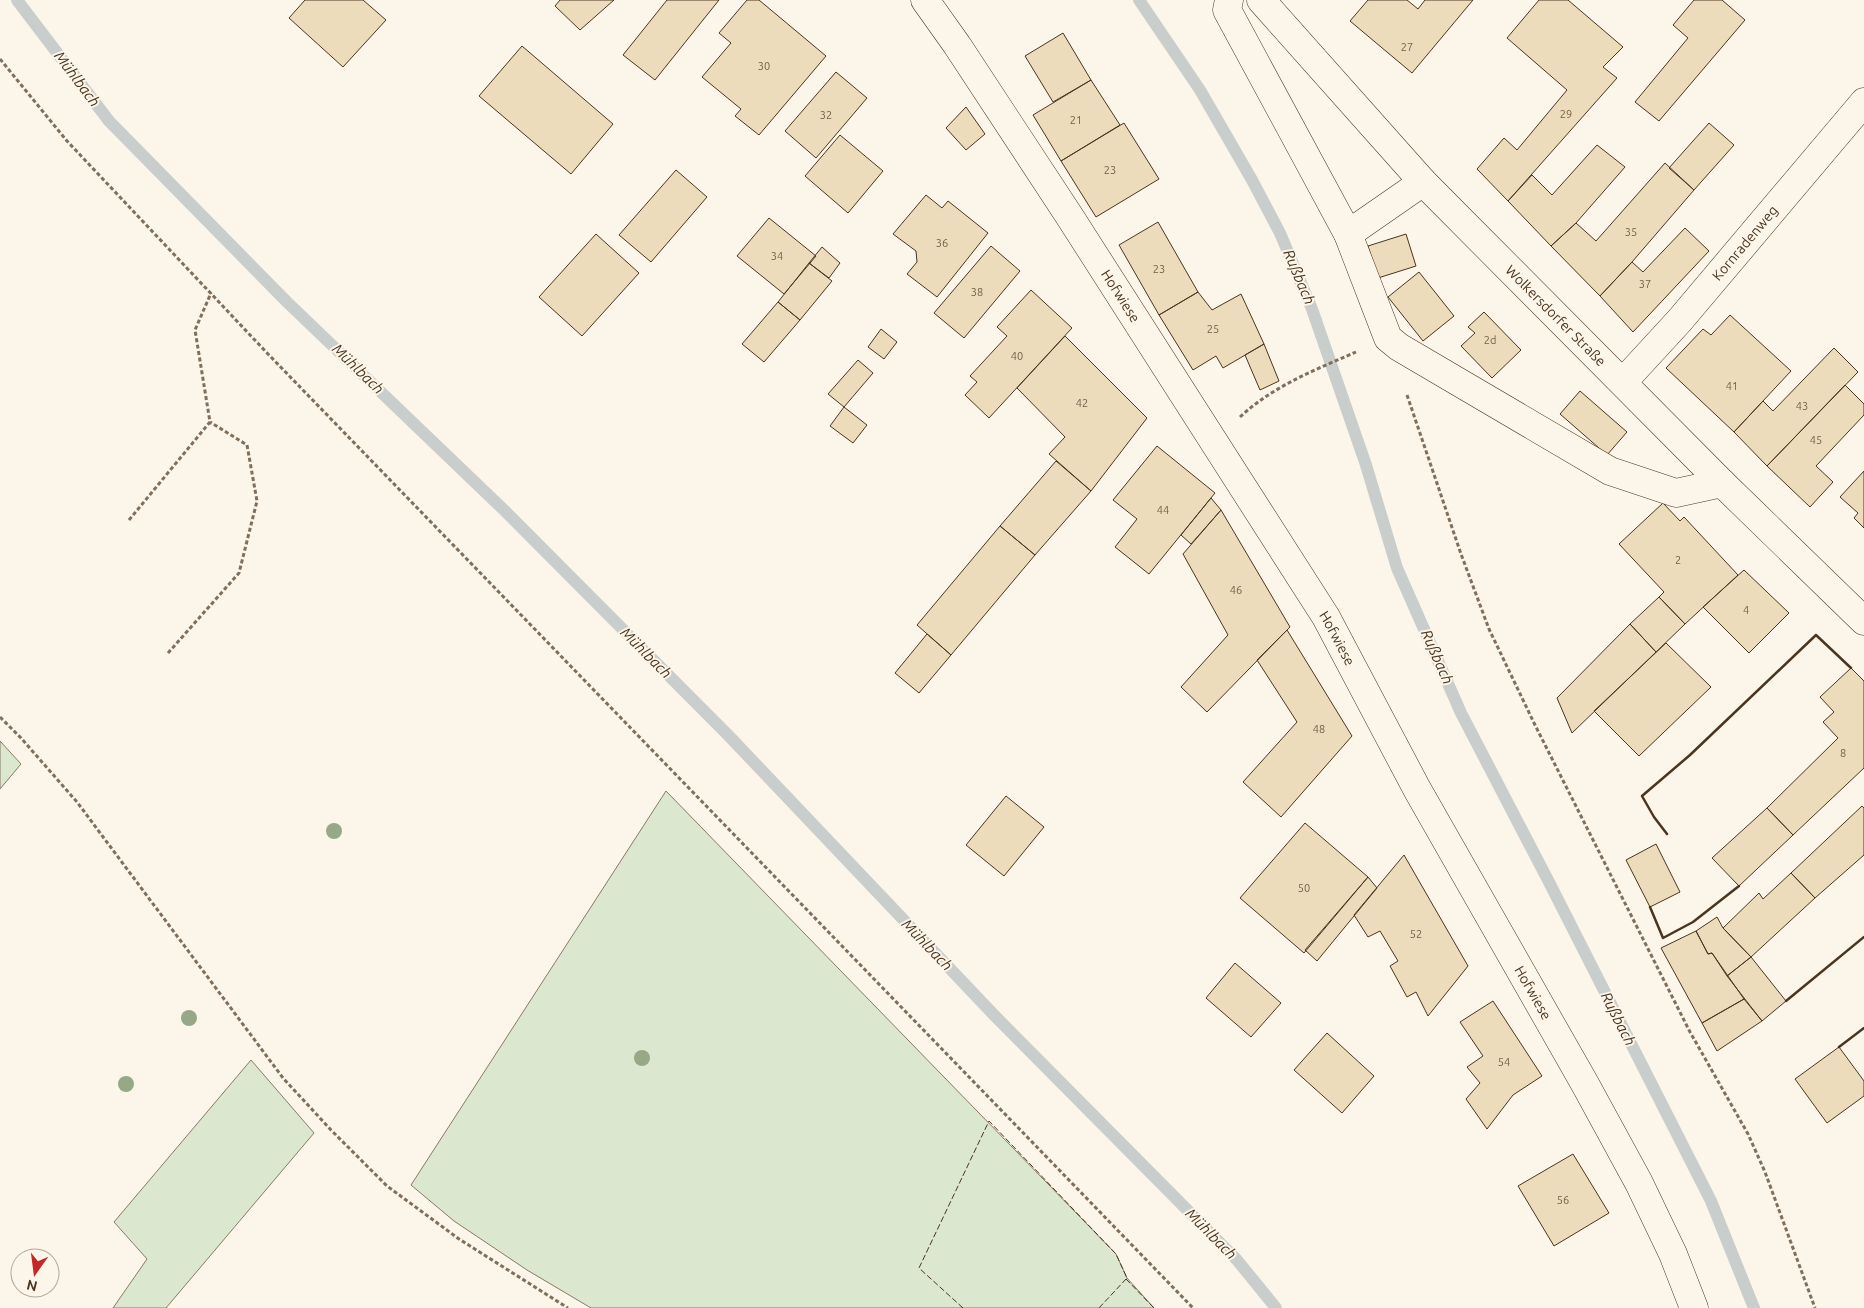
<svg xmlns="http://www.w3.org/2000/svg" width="1864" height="1308" viewBox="0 0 1864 1308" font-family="Ubuntu,sans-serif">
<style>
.green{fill:#dce7d0;stroke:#887966}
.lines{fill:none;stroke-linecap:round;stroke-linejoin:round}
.stream{stroke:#c9cecd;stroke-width:12}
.building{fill:#ecdcbc;stroke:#4a3520}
.minor-casing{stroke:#4a3520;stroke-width:29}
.major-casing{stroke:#4a3520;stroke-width:29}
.path{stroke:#7f6f5c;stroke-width:3;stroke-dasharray:4 2.5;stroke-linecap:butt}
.minor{stroke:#fbf6e9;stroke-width:28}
.major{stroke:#fbf6e9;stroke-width:28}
.fence{stroke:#4a3520;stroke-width:1;stroke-dasharray:6 2.5;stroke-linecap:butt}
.wall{stroke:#4a3520;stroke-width:2.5}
.tree{fill:#96a887}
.labels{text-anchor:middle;stroke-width:4;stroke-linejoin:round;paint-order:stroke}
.number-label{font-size:11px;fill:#725f47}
.street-label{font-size:14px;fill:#4a3520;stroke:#fbf6e9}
.water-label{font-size:15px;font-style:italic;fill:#4a3520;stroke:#fbf6e9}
</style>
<rect width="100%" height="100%" fill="#fbf6e9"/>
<!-- green -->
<path class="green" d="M0,741l21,23 -21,25z
M666,791l450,463 11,24 27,30h-563l-64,-38 -73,-49 -43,-36z
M251,1060l63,73 -148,175h-53l34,-49 -33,-37z"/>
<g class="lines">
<!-- stream -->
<path class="stream" d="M17,0l92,121 178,181 219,210 222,223 265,279 244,246 39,48
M1139,0l61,90 52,90 28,53 32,76 54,156 31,103 64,145 89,171 161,317 43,107"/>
</g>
<!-- building -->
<path class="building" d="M305,0h58l23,20 -43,47 -54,-49z
M560,0h54l-34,30 -25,-24z
M667,0h52l-64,80 -32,-25z
M747,0h12l67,56 -67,79 -24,-19 6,-7 -39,-32 29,-34 -12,-10z
M1368,0h39l11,9 7,-9h48l-61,73 -62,-52z
M1539,0h29l55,47 -20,20 14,11 -109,123 -31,-32 27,-31 13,12 50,-60 -60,-52z
M1694,0h28l23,20 -86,101 -24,-19 53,-64 -15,-13z
M1063,33l28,47 -38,22 -28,-46z
M522,46l91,78 -42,50 -92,-78z
M836,72l31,26 -51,60 -31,-27z
M1091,80l29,45 -59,36 -28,-46z
M966,107l19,27 -19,16 -20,-22z
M1124,123l35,56 -63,38 -35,-56z
M1709,123l25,22 -40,45 -25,-22z
M840,135l43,36 -35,42 -43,-37z
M1597,145l28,22 -49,56 -25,23 -43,-45 24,-26 20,20z
M1665,163l29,27 -62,72 -32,34 -49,-50 25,-23 20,18z
M676,170l31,27 -56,65 -32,-27z
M926,195l16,13 6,-7 40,32 -51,64 -30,-23 10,-12 -1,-11 -23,-17z
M769,218l47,38 -32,38 -47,-38z
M1158,222l40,70 -39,23 -40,-70z
M1685,228l24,23 -76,81 -33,-36 32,-34 11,10z
M596,234l43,39 -57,63 -43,-39z
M1406,234l10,32 -38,12 -10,-32z
M991,246l29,25 -56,67 -30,-25z
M822,247l18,16 -11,15 -20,-15z
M809,263l23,18 -32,39 -22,-18z
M1419,272l35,44 -31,25 -35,-44z
M1031,290l41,38 -83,90 -24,-23 12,-13 -7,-6 37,-40 -10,-9z
M1198,292l14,18 29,-16 23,50 -41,24 -7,-12 -23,14 -34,-55z
M778,302l22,18 -36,42 -22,-18z
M1484,312l37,38 -29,28 -31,-32 14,-13 -7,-6z
M1730,315l61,56 -57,61 -68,-64 37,-39 8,6z
M881,329l16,13 -13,17 -16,-12z
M1065,336l82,82 -56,73 -42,-37 16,-17 -48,-49z
M1264,344l15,37 -19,9 -15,-35z
M1834,348l24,24 -91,94 -33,-34 29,-31 10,10z
M858,360l15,13 -29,34 -16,-13z
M1845,385l19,19v11l-48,51 17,16 -23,25 -43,-41z
M1580,391l47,41 -20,23 -47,-41z
M844,407l23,18 -14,18 -23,-17z
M1157,446l58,47 -66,81 -34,-27 22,-28 -24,-19z
M1056,461l35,30 -56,64 -35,-29z
M1864,471v57l-10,-10 4,-5 -18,-16z
M1211,498l10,12 -30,34 -10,-9z
M1663,503l17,18 4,-4 54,58 -53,49 -26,-27 5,-5 -45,-48z
M1221,510l69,117 -83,85 -26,-25 47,-52 -45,-81z
M1000,526l35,29 -84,100 -34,-30z
M1744,570l45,43 -40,40 -46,-46z
M1659,597l26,27 -29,28 -26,-28z
M1630,624l26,28 -84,81 -15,-35z
M1287,630l65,106 -71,81 -38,-35 54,-60 -40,-62z
M927,634l24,21 -32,38 -24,-20z
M1666,643l45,44 -72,69 -45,-45z
M1851,668l13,13v87l-71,67 -26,-27 71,-70 -15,-16 11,-10 -14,-15z
M1006,796l38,31 -40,49 -38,-31z
M1862,806l2,2v47l-49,43 -24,-25z
M1767,808l26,27 -54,51 -27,-28z
M1305,823l63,54 -64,76 -64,-55z
M1656,844l24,48 -30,15 -24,-47z
M1404,855l64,111 -40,50 -12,-24 -9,5 -17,-31 8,-5 -18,-30 -12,6 -14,-22z
M1791,873l24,25 -64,59 -28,-29 36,-35 4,6z
M1368,877l9,11 -60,73 -12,-11z
M1717,917l6,11 28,29 -24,19 -15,-23 -4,1 -12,-23z
M1696,931l12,23 4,-1 32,46 -42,24 -41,-75z
M1751,957l35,44 -24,20 -35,-45z
M1235,963l46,40 -30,34 -45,-39z
M1744,999l18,22 -45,30 -15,-28z
M1493,1001l49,75 -29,19 -26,34 -21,-30 14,-16 -13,-16 16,-11 -23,-34z
M1327,1033l47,43 -32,37 -48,-43z
M1839,1047l25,34v15l-37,27 -32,-44z
M1573,1154l36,59 -55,33 -36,-60z"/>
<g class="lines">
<!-- minor casing -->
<g class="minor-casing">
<g id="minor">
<path id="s1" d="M925,0l32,45 113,172 256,400 91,172 168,295 54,99 34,71 21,54"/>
<path d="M1229,0l-2,10 121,224 40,104 11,9 211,124 66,22 46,-10"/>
<path d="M1348,234l75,-52"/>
<path id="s2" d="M1623,382l57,-62 184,-218"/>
</g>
</g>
<!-- major casing -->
<g class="major-casing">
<g id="major">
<path id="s3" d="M1261,0l162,182 299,301 142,138"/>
</g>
</g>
<!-- path -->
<path class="path" d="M0,59l67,82 201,213 925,954
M1407,395l54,159 28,75 46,96 155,307 58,102 17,38 50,136
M1240,417c33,-31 75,-47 116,-65
M129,520l81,-98 -15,-92 16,-37
M168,653l71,-80 18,-72 -10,-56 -37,-23
M0,717l21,21 56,64 206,276 48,52 56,56 72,53 109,69"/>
<!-- minor -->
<use href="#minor" class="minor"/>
<!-- major -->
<use href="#major" class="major"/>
<!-- fence -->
<path class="fence" d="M1126,1279l28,29
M963,1308l-44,-40 70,-147 127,133 11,24 -28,30"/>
<!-- wall -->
<path class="wall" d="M1667,834l-13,-17 -12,-21 48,-41 126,-120 35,33
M1650,907l13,31 30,-16 46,-36
M1786,1001l78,-64
M1839,1047l25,-19"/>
</g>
<!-- trees -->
<g class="tree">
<circle cx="334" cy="831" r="8"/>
<circle cx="189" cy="1018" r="8"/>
<circle cx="642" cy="1058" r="8"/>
<circle cx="126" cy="1084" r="8"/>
</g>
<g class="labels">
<!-- number labels -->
<g class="number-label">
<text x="1407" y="51">27</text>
<text x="764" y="70">30</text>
<text x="1566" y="118">29</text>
<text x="826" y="119">32</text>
<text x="1076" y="124">21</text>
<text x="1110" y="174">23</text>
<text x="1631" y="236">35</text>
<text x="942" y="247">36</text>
<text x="777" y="260">34</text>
<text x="1159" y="273">23</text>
<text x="1645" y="288">37</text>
<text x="977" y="296">38</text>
<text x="1213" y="333">25</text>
<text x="1490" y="344">2d</text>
<text x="1017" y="360">40</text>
<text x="1732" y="390">41</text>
<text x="1082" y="407">42</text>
<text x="1802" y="410">43</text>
<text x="1816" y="444">45</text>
<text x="1163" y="514">44</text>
<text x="1678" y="564">2</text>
<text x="1236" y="594">46</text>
<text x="1746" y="614">4</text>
<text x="1319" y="733">48</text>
<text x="1843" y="757">8</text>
<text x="1304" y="892">50</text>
<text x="1416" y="938">52</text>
<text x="1504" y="1066">54</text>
<text x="1563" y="1204">56</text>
</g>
<!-- street labels -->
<g class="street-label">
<text dy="5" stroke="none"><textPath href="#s2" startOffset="185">Kornradenweg</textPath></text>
<text dy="5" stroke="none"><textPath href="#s1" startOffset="355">Hofwiese</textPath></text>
<text dy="5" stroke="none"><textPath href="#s3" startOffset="432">Wolkersdorfer Straße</textPath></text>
<text dy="5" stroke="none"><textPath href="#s1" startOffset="760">Hofwiese</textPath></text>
<text dy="5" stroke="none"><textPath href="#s1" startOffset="1165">Hofwiese</textPath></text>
</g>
<!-- water labels -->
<g class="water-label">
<text transform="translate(77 79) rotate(53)" y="5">Mühlbach</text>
<text transform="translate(1299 277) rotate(67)" y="5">Rußbach</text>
<text transform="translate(358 369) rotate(44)" y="5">Mühlbach</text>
<text transform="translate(646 653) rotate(45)" y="5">Mühlbach</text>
<text transform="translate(1437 657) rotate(66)" y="5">Rußbach</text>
<text transform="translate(927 945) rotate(46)" y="5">Mühlbach</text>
<text transform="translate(1618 1019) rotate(63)" y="5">Rußbach</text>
<text transform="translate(1211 1234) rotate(45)" y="5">Mühlbach</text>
</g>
</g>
<!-- north arrow -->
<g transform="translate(35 1273) rotate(194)"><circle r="24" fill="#fbf6e9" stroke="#b4a999"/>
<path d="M0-4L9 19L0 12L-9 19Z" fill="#c62828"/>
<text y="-8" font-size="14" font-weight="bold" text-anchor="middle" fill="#4a3520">N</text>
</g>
</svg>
